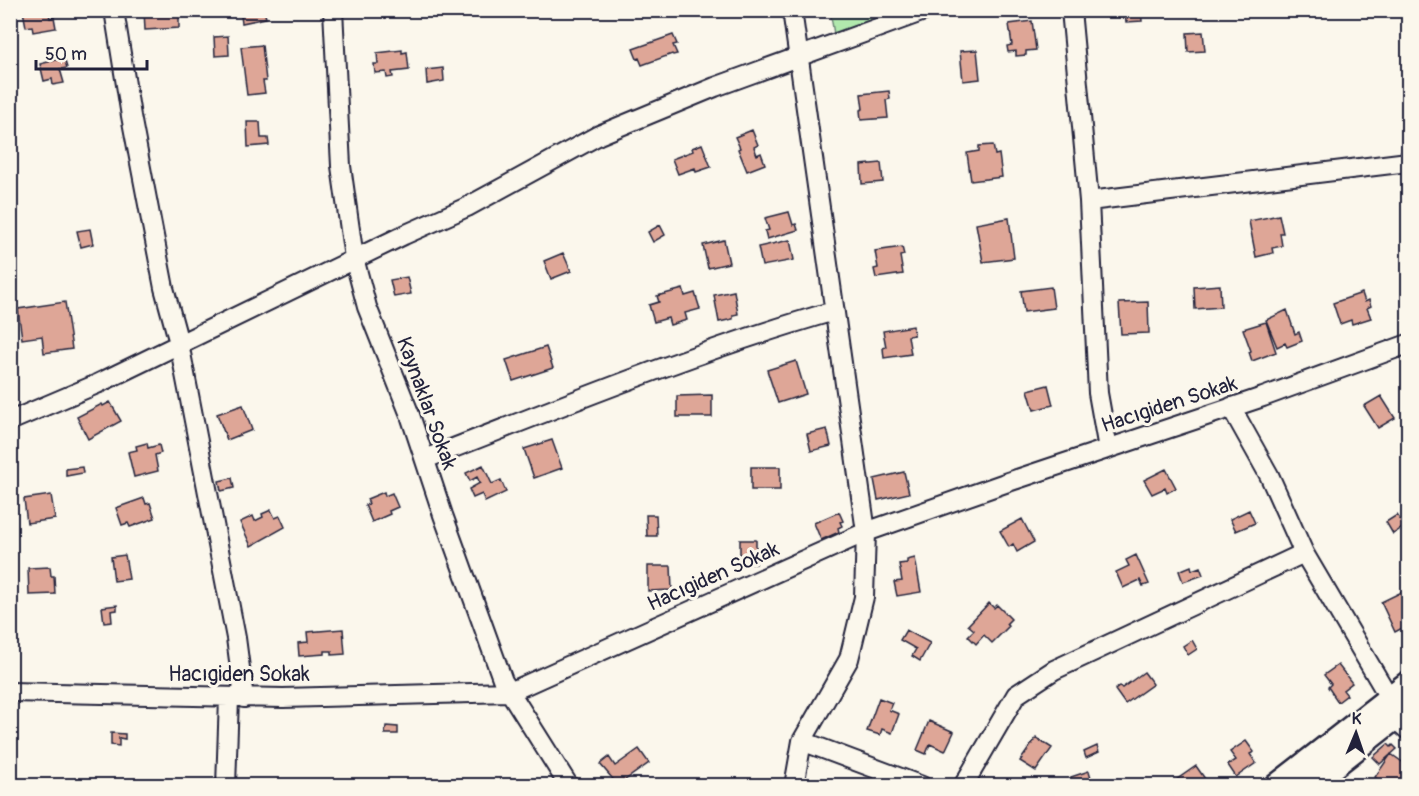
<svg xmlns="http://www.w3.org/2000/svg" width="1419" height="796" viewBox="0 0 1419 796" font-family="Pangolin,sans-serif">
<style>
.green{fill:#b1e9ad;stroke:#6a8674;stroke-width:1.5}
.building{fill:#dea697;stroke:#22223b;stroke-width:1.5}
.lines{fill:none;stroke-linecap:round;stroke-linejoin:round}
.minor-casing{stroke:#22223b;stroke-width:22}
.tertiary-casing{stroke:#22223b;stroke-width:27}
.minor{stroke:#fbf7ec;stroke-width:18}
.tertiary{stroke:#fbf7ec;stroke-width:22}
.labels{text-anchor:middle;stroke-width:6;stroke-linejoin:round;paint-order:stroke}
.street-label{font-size:21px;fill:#22223b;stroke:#fbf7ec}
</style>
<rect width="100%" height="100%" fill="#fbf7ec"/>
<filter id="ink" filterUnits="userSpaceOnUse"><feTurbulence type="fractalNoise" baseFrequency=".0167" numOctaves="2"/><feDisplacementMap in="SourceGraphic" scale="12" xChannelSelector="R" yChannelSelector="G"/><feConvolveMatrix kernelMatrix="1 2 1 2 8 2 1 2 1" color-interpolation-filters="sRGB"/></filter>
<g filter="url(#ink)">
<!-- green -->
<path class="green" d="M830,10l76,1 -72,23z"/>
<!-- building -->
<path class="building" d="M39,10v2l9,-2 2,8 4,-1 2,11 -23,4 -1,-6 -6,1 -3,-16z
M144,10h35v18l-34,2z
M240,10h24l2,8 -24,5z
M1108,10h33l1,11 -16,1 -1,-9 -16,2z
M1032,21l4,29 -10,1v4l-10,1v-5l-8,1 -1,-6 5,-1 -3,-21z
M1203,32l2,19 -17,1 -1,-19z
M673,35l4,9 -4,1 4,9 -4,1 -1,-1 -30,11 -3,-7 -2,1 -4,-10z
M228,36l1,19 -14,1 -1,-19z
M262,45l4,36h-3l2,12 -18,2 -6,-48z
M402,50v3l5,-1 2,18 -17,2 1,5 -6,1 -1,-6 -11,1 -1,-9h4l-1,-11z
M977,50l3,29 -17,2 -3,-30z
M64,58l3,10 -7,1 4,14 -11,2 -1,-6 -8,2 -4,-17z
M443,68l1,13 -17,3 -1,-14z
M889,91l1,8 -4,1 2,18 -27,2 -1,-10 3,-1 -2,-15z
M247,122h13l1,16h7l1,7 -21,2z
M752,130l6,15 -4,2 3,8 4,-2 4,11 -18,7 -9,-22 2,-1 -5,-11z
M702,144l9,23 -15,5 -1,-4 -17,6 -6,-15 21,-8 -1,-3z
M993,145l2,10 4,-1 3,23 -31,4 -4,-28 12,-2v-5z
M881,163l2,19 -21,2 -1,-19z
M789,212l4,13 3,-1 2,6 -31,9 -2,-8 4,-1 -4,-12z
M1279,215l4,18h-3l2,13 -10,2 1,5 -17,4 -7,-36z
M1009,218l5,40 -31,4 -7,-38z
M660,225l5,10 -12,7 -5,-10z
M90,229l3,15 -12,3 -4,-16z
M724,240l5,23 -21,5 -5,-23z
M790,240l4,20 -32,6 -4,-19z
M902,247l2,8 -4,1 3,18 -27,4 -2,-9 4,-1 -3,-17z
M563,253l8,18 -20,8 -7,-18z
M407,277l4,17 -17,3 -4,-17z
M1220,285l1,22 -26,2 -1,-22z
M1051,287l3,21 -30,4 -3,-21z
M683,289l2,7 10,-3 5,16 -15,4 2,7 -17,5 -2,-7 -14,4 -5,-17 10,-3 -2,-6z
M734,291l4,23 -5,1v4l-14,3 -5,-27z
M1362,293l3,9 4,-2 2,6 -4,2 4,10 -19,6 -1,-4 -11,4 -7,-21z
M65,302l7,47 -28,4 -2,-17 -20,3 -4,-30z
M1148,302l1,31 -28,1 -2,-31z
M1287,310l8,24 4,-2 3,9 -15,6 -2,-4 -8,4 -11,-27z
M1266,322l10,30 -24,9 -3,-9 2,-1 -8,-22z
M913,326l1,9 -6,1 3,18 -27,4 -1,-10 3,-1 -3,-16z
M546,347l7,21 -40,13 -7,-21z
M796,361l10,33 -28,9 -11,-33z
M1048,385l5,20 -19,5 -6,-20z
M712,395v22h-35v-21z
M1381,396l14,22 -17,10 -14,-22z
M110,402l11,19 -33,18 -11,-22 25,-13 1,2z
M243,405l9,25 -25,10 -10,-26z
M827,429l4,17 -20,5 -4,-17z
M552,440l10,28 -28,10 -10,-29z
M147,443l1,5 11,-3 2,8 -6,2 3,16 -24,6 -6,-25 9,-2 -1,-4z
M483,465l9,19 9,-4 5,12 -21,10 -3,-8 -9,4 -4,-9 11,-6 -3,-6 -7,4 -4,-8z
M82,467l1,6 -17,3v-7z
M751,467h29v23h-29z
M1166,469l10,19 -9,5 -2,-5 -13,6 -8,-14z
M904,472l5,21 -31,7 -4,-21z
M232,478l2,10 -13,3 -2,-10z
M384,492l1,4 7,-3 6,14 -9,4 1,3 -18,8 -7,-17 4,-1 -2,-5z
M51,495l4,24 -28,4 -3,-24z
M144,498l2,6 4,-1 5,15 -25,9 -2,-4 -6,2 -6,-17z
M271,510l4,8 5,-2 5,11 -34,19 -11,-24 13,-6 2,5 8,-4 -1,-3z
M1249,510l6,13 -19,8 -6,-12z
M839,512l4,9 -3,1 2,4 -4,2 1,4 -18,8 -7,-17z
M646,515h10l1,21h-10z
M1397,515l8,11 -12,8 -7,-12z
M1022,519l12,23 -17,10 -4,-8 -4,3 -9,-16z
M740,540h16v24l-16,-1z
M125,555l4,24 -15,2 -3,-24z
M1136,555l13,29 -6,2 -3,-6 -17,8 -7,-16 13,-6 -3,-6z
M915,558l6,34 -24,4 -3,-14 8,-1 -3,-17 8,-1v-3z
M648,566h23l1,24 -24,1z
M1191,566l1,4 8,-3 3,8 -20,7 -4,-11z
M50,567l1,9h3l1,18 -26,1 -1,-27z
M1408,589v36l-13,7 -14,-30z
M989,603l5,5 3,-3 14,14 -5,5 3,2 -17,17 -8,-8 -8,9 -8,-8 6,-6 -6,-5z
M117,605v5l-6,1 1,11 -8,1 -2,-16z
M343,629l2,25 -13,1v-4h-7v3l-26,2 -1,-13 10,-1 -1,-10z
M906,630l24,13 -10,18 -8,-5 4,-7 -16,-9z
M1192,640l5,9 -9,6 -5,-9z
M1338,665l14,18 -9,7 4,5 -9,7 -10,-15 3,-3 -7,-9z
M1144,672l9,12 -28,20 -10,-14 5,-4 2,2z
M879,698l13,5 -3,7 10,4 -7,19 -10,-4 -2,6 -13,-4z
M929,721l25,11 -9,19 -15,-7 -4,10 -9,-4z
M386,726l12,1v7h-13z
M111,733l14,1v5l-6,-1v8l-8,-1z
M1036,738l16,10 -16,23 -16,-10z
M1246,741l8,11 -4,2 6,9 -20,14 -8,-12 8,-5 -6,-8z
M1388,744l3,3 2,-2 4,4 -17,15 -7,-7z
M1097,746l2,6 -13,6 -2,-6z
M639,749l10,14 -31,22 -18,-21 9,-7 6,9z
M1391,754l17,12v5l-10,15h-12l-11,-9z
M1196,766l14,20h-30l-4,-6z
M1089,771l3,10 -18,5 -3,-9z
M28,780h39v6h-39z"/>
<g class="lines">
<!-- minor casing -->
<g class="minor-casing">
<path id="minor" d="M114,10l17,106 33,172 15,55 57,295 8,60
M333,10l8,156 13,92 13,49 43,108 33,100 60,166 66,105
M792,10l74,522 -2,65 -15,62 -47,82 -8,45
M1071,10l18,191 319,-39
M1089,201l9,192 10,56
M1231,407l38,68 35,78 86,146
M10,421l87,-37 307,-149 63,-28 132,-72 116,-48 212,-77
M425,459c135,-52 270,-108 409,-148
M10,692l273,6 227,-6 356,-160 142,-50 255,-85 145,-53
M1396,720l12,10
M802,741l120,45
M226,786l3,-88
M963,786l53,-91 38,-25 250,-117"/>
</g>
<!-- tertiary casing -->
<g class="tertiary-casing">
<path id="tertiary" d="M1276,786l132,-103
M1309,786l99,-78"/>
</g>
<!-- minor -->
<use href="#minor" class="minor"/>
<!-- tertiary -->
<use href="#tertiary" class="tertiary"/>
</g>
</g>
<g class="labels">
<!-- street labels -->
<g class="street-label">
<text transform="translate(427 403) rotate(70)" y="7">Kaynaklar Sokak</text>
<text transform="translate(1169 404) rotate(-18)" y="7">Hacıgiden Sokak</text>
<text transform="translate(713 576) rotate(-24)" y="7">Hacıgiden Sokak</text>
<text x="239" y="681">Hacıgiden Sokak</text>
</g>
</g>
<!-- margin -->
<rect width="1419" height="796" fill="none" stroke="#fbf7ec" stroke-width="36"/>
<rect x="18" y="18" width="1383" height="760" fill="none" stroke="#22223b" stroke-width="2" filter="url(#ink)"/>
<!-- north arrow -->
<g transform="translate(1356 733) rotate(2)" stroke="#fbf7ec" stroke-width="4.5" paint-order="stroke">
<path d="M0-4.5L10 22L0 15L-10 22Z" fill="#22223b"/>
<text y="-9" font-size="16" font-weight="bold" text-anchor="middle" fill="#22223b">K</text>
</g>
<!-- scale -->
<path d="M36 60v9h111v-9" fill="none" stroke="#22223b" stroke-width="3"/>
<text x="45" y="60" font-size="18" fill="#22223b" stroke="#fbf7ec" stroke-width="4.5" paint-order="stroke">50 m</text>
</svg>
